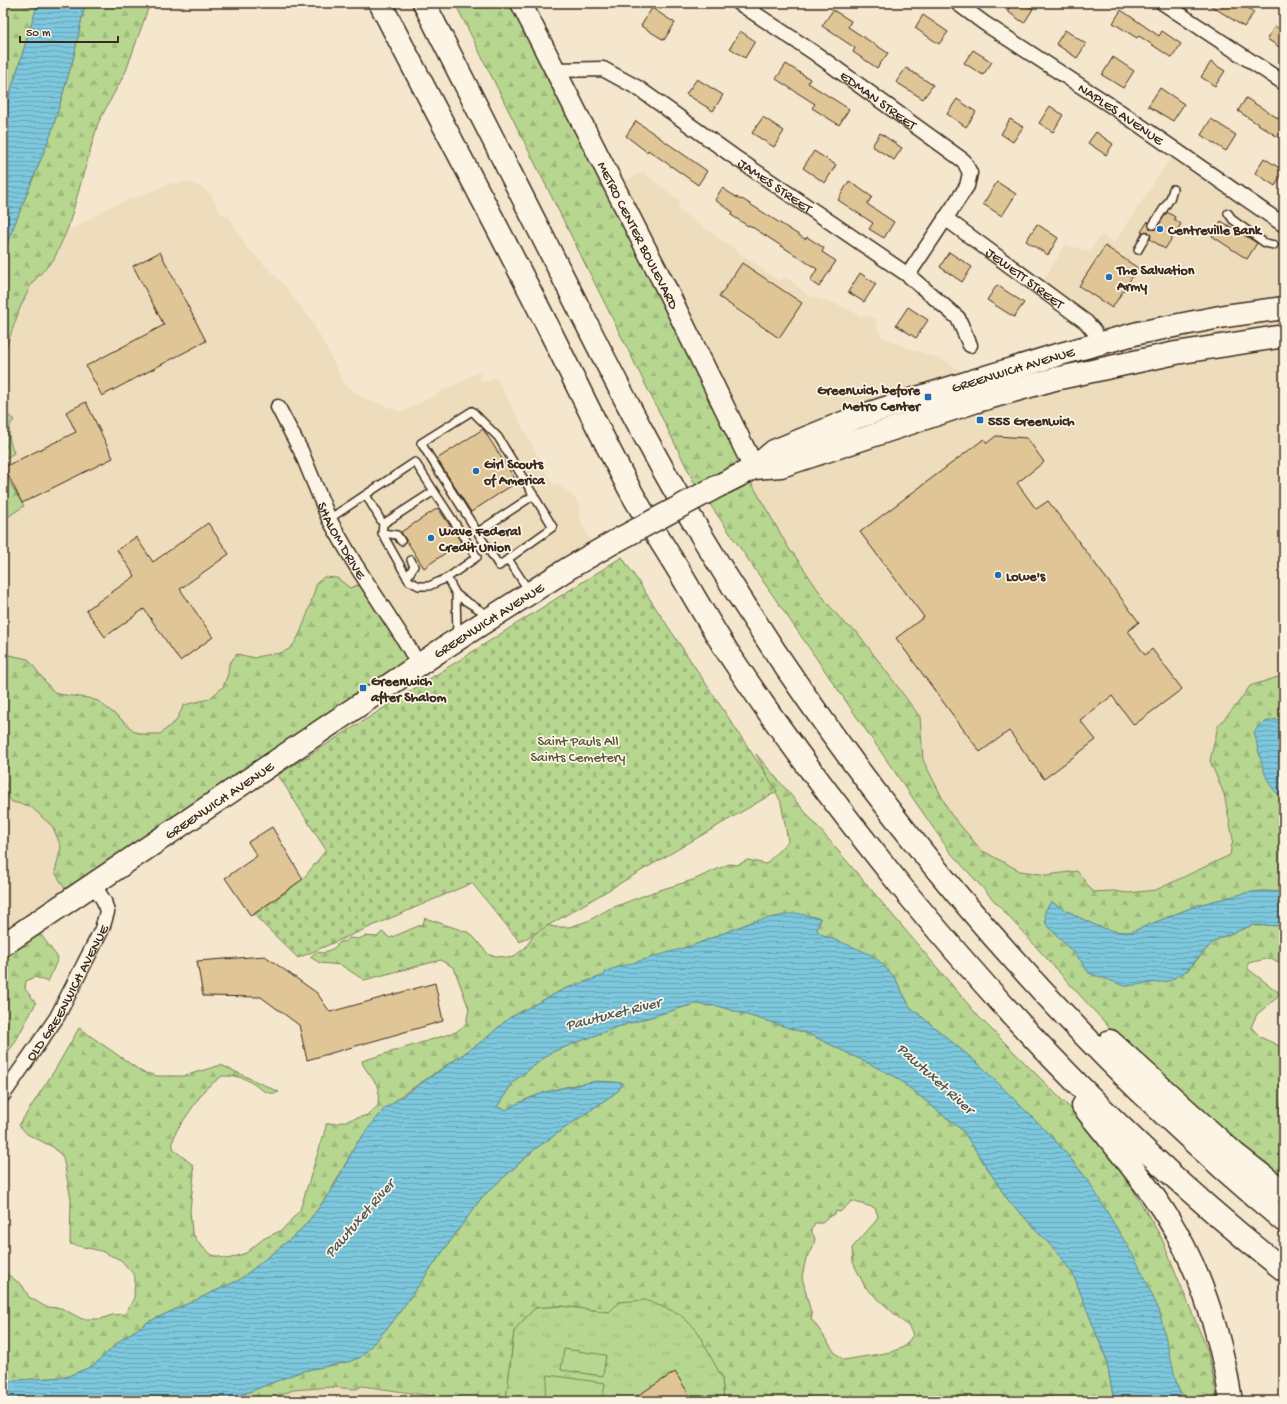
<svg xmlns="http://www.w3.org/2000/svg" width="1287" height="1404" viewBox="0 0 1287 1404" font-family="'Gochi Hand',sans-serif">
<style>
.built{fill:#eeddbc}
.forest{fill:url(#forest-firs);stroke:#798057;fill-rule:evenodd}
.cemetery{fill:url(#cemetery-stones);stroke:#798057}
.park{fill:url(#park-tufts);stroke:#798057}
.pitch{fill:#b7d790;stroke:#798057}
.water{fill:url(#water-rules);stroke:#638991}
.building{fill:#e0c696;stroke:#3b2a1e}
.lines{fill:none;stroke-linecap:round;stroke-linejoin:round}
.lane-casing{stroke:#3b2a1e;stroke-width:10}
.street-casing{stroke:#3b2a1e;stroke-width:17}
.secondary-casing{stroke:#3b2a1e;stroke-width:23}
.primary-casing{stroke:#3b2a1e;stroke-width:25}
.highway-casing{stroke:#3b2a1e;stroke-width:25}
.lane{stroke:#fcf5e5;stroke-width:7}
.street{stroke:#fcf5e5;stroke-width:14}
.secondary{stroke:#fcf5e5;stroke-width:20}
.primary{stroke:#fcf5e5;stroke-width:22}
.highway{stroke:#fcf5e5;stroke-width:22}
.primary-bridge-casing{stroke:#3b2a1e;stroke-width:25;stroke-linecap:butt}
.primary-bridge{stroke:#fcf5e5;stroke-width:22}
.poi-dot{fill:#1f6fb2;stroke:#fcf5e5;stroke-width:1.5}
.labels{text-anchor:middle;stroke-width:3.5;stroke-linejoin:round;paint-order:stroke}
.street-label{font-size:14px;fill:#3b2a1e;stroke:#fcf5e5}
.poi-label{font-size:14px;font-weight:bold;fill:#3b2a1e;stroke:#fcf5e5;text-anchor:start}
.park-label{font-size:14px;fill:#5a553a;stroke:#fcf5e5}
.water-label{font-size:15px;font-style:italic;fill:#4f5958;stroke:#fcf5e5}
</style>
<defs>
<pattern id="forest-firs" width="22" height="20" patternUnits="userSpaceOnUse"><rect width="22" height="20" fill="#b7d790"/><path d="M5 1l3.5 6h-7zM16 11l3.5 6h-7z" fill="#9eb97c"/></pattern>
<pattern id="cemetery-stones" width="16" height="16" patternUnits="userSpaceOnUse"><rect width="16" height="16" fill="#b7d790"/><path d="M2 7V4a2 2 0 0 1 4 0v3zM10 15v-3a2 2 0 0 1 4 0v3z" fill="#9eb97c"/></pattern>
<pattern id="park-tufts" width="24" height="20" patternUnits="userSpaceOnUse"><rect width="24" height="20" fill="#b7d790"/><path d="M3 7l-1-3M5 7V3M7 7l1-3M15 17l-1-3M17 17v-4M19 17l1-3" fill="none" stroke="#9eb97c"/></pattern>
<pattern id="water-rules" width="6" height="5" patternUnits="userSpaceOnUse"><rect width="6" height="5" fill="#7dc8de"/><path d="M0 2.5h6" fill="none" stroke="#68a3b3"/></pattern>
</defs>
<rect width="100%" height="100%" fill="#f4e7cd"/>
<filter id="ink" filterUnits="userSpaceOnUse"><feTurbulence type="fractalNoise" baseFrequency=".025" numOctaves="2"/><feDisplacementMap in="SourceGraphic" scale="8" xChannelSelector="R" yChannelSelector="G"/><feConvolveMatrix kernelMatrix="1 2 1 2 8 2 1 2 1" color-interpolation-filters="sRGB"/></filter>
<g filter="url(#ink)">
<!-- built -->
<path class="built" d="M1175,151l109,72v452l-34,11 -12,17 -20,23 -8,35 14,33 9,45 -3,16 -74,35 -28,3 -15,-2 -20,1 -16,-21 -30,4 -27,-4 -39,-21 -31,-37 -27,-53 -3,-43 -63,-85 -13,-9 -17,-20 -34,-50 -2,-1 -44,-75 -131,-291 29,-15 1,4 34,25 -2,9 97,69 4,2 4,-2 6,1 19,17 27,7 24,12 17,3 1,9 4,9 27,12 36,12 35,22 137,-43 -76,-53 1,-3 24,-38h3l21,7 12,-17 14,7z
M190,182l13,6 8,7 10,18 9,5 18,32 5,3 32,33 28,37 15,28 16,33 20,14 38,14 79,-41 -1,8 3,4 13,-6 56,106 7,2 16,13 6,10 -1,12 14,28 -173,118 -72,-77 -12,-11 -20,5 -19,56 -9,11 -20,5h-8l-6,3 -26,6 -1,10 -5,13 -14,12 -25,6 -8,16 -16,13h-17l-8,-2 -14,-13 -23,-18 -10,-3 -31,-4 -54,-37v-137l20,-14 -15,-26v-6l-4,-12 2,-4 8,-5 -6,-17 3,-13 -8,-12v-55l17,-48 12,-26 22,-23 11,-26 23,-13 21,-13 38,-14 21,-9z
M3,790l9,12 18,4 23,21 8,20 -6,25 16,27 -68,51z
M310,1379l137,22h-191z"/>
<!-- forest -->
<path class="forest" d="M3,3h35l-35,113z
M85,3h65l-24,68 -28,52 -30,105 -14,31 -22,24 -12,25 -17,48v-103l48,-119 23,-78z
M455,3h66l227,474 43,75 2,1 34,50 17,20 13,9 63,85 3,43 27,53 31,37 39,21 27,4 30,-4 16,21 20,-1 15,2 28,-3 74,-35 3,-16 -9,-45 -14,-33 8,-35 20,-23 12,-17 34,-11v44l-16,2 14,76 2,1v94l-22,-1 -16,2 -48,12 -67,27c-29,2 -55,-17 -80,-30l-6,9 1,13 35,37 8,12 98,-2 25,-28 10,-6 31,-12 31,1v39l-13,-7 -23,5v6l30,23v5l-21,17 -6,13 9,10 24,11v134l-24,-16 -143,-130 -167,-184 -245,-355 -6,-5z
M3,411l11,9c-9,9 -4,22 0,33l-8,5 -2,4 4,12v6l16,26 -21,14z
M324,577l13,1 13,10 20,-8 47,84 -346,235 -16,-27 6,-25 -8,-20 -23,-21 -18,-4 -9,-12v-133l6,-2 19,4 23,30 6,5 31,4 10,3 23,18 14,13 8,2h17l16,-13 8,-16 25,-6 14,-12 5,-13 1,-10 8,-10 18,4c10,-5 24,-2 34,-9 12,-8 23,-51 28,-66z
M756,754l223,263 127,127 55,93 46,112 11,52h-35l-6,-16 -89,-205 -32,-39 -74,-74 -72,-60 -15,-29 -22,-22 -53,-22 -3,-3 3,-13 -66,3 -60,24 -130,44 -55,29 -25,22 -86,58 -42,46 -23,43 -18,26 -17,20 -59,47 -91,42 -26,17 -29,27 -27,11 -63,4v-110l19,14 7,12 17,10 15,1 21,11h19l11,-4 13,-1 9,-16 1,-22 -14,-16 -20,-9 -31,-7 1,-45 -8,-42 -10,-10 -26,-13 -8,-9 37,-57 23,-40 63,44 15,4h27l37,-11 58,27c-14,6 -25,-11 -37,-14 -6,-2 -13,-2 -20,-2l-17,13 -28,41 -5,13 2,7 19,15 1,9 -4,36 2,22 8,13 12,10 16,4 18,-6 17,-14 19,-9 18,-20 26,-83v-3l12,-1 30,-8 10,-9 1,-18 -16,-23 -1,-4 94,-29 10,-8 3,-15 -15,-41 -13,-8 -77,20 -23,-15 -21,-2 -10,-6 6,-5 7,1 11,-5 6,-6 6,-1 3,-3 10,1 6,-3 12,1 5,-5 8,6 33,-14 2,-6 45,15 19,22 23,3 14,-11 15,-23 14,3h14l19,-6 21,-12 44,-17 40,-12 36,-16 8,1 11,-5 18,4 22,-23 -7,-39z
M39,932l19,26 -10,24 -13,-5 -9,4 -1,8 11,14 -22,41 -11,14v-108z
M694,1004l24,2 91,28 87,43 67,54 45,69 47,50 18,24 33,84 8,43h-390l-2,-23 -113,-66 -48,-6 -26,2 -17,18 -4,6 -8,69h-40l-104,-15 -6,3 -25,-2 -38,3 -27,11h-40l76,-30 46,-9 13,-5 30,-33 91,-127 53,-48 83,-58 5,-8c-35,-5 -87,8 -117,27l-9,-3 17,-26 38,-29 65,-25zM852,1201l23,7 3,8 -3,6 -23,26 1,14 12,25 44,40 4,8 -9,12 -13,5 -47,8 -8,-6 -22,-32 -3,-2 1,-3 -10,-40 4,-19 6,-8 3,-11 -4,-9 4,-7h7l3,-4 10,-5 1,-3 4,1z"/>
<!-- cemetery -->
<path class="cemetery" d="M622,557l155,234 -257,151 -48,-59 -174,75 -44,-43 49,-36 23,-29 -48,-75z"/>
<!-- park -->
<path class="park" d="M645,1300l33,13 18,16 26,49 2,23h-218l8,-69 4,-6 17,-18 26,-2 48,6 10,-10z"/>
<!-- pitch -->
<path class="pitch" d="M564,1349l42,6 -3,21 -42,-6z
M548,1375l57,8 -3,18h-58z"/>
<!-- water -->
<path class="water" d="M38,3h47l-11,53 -23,78 -48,119v-137z
M1284,719v79c-21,-10 -24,-45 -30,-66 8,-12 17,-12 30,-13z
M1262,891l22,1v34l-31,-1 -31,12 -10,6 -26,28 -17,10 -44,5 -36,-13 -8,-12 -35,-37 -1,-13 6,-9c25,13 51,32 80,30l67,-27 48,-12z
M795,913l25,5 -3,12 3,4 41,16 12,6 9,8 13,14 15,29 72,60 74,74 32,39 49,82 22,48 18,75 6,16h-69l-8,-43 -33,-84 -18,-24 -47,-50 -45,-69 -67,-54 -87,-43 -91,-28 -24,-2 -77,23 -65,25 -38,29 -17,26 9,3 8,-5 31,-13 51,-11 27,2 -5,8 -83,58 -53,48 -91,127 -30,33 -13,5 -46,9 -76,30h-223v-20l63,-4 27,-11 29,-27 26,-17 91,-42 59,-47 17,-20 19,-26 22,-43 28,-35 100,-69 25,-22 55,-29 41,-14v-4l89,-26 60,-24z"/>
<!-- building -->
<path class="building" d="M1012,3h11l10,6 -9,14 -17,-12z
M1207,3h33l14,9 -10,15z
M652,8l23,15 -11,17 -23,-14z
M833,10l18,11 -3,6 40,26 -11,15 -24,-16 2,-4 -33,-22z
M1121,10l38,26 3,-5 19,13 -9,14 -33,-22 -2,2 -24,-15z
M923,15l25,17 -9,12 -24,-16z
M1275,26l9,6v18l-17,-11z
M1065,30l21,14 -9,14 -21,-14z
M740,31l15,10 -10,17 -15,-10z
M973,50l19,12 -9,13 -19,-12z
M1113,57l21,14 -11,17 -21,-13z
M1211,62l14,9 -10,15 -14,-9z
M786,64l24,15 -2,4 41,26 -10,16 -27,-17 3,-4 -39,-25z
M906,68l27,17 -10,14 -27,-17z
M697,79l26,16 -10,16 -27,-17z
M1160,88l24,16 -11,17 -25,-15z
M1246,98l38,24v19l-46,-30z
M957,99l19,13 -10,15 -19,-13z
M1050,106l13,9 -10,17 -14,-9z
M763,117l21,14 -10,16 -22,-14z
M1010,119l13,8 -10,15 -12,-8z
M1211,119l25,16 -10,16 -25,-16z
M636,121l71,50 -9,14 -50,-35 -1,2 -21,-16z
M1096,132l17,12 -7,11 -18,-12z
M880,133l22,15 -8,12 -22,-14z
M814,151l22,14 -11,18 -22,-15z
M1264,158l20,13 -9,15 -20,-13z
M849,181l23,16 -5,7 27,18 -10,16 -15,-9 4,-6 -35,-23z
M997,182l19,12 -14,22 -19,-12z
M722,188l19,12 1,-1 63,40 2,-2 17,11 -2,4 14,9 -17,26 -9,-6 7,-12 -68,-44 -1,1 -17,-11 2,-3 -18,-12z
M1167,212l8,5 -1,2 7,5 -16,25 -15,-10 1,-3 -2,-4 -3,-1 -4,2 -1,-1 7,-11 2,8h6z
M1221,221l36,22 -10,16 -35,-23z
M1037,224l21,14 -10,17 -22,-14z
M1105,246l33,22 -26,40 -33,-22z
M160,252l46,89 -104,55 -16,-30 78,-41 -31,-59z
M949,252l23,15 -10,15 -22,-15z
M742,263l60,40 -23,35 -60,-41z
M860,273l16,11 -12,18 -16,-10z
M997,285l27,18 -10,14 -27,-17z
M908,307l20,13 -12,18 -20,-13z
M86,402l27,56 -91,45 -18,-36 72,-35 -10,-20z
M483,429l34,53 -46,30 -34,-53z
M996,436l31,2 17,24 -27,21 19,26 12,-8 91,121 -11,9 17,24 7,-6 30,40 -48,36 -22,-29 -32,24 16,20 -52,39 -35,-48 -29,21 -84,-114 28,-21 -64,-85 124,-93 3,4z
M438,508l23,34 -37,26 -23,-36z
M208,523l21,31 -49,35 33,48 -33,24 -36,-52 -39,28 -19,-27 49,-34 -18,-26 19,-13 17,25z
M272,827l31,52 -52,37 -26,-38 32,-22 -9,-14z
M265,956l52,37 13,19 105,-29 8,38 -136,39 -8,-35 -38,-28 -58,-1 -6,-35z
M675,1372l18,29h-64z"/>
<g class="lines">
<!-- lane casing -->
<g class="lane-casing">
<path id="lane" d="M1228,213l5,7 32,23 9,2
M1153,225l17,-26 3,-10
M1138,250l8,-14
M366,495l17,29 -1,9 27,48 10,5h10l18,-8
M329,519l86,-57 62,95 -30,21 9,16
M383,524l51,-33
M478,532l56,-37
M382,533l15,2 4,6
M508,559l-9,7 -78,-123 51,-32 26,26 55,90 -45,32 21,32
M407,578l7,-12 -3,-6
M457,635l-1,-41 5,4 27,17"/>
</g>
<!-- street casing -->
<g class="street-casing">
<g id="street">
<path id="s1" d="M739,3l77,51 148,107 6,12 -3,13 -59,89"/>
<path id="s2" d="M957,3l27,20 135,88 165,114"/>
<path d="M1163,3l121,80"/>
<path id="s3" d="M555,70l48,-1 35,19 95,68 175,119 50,43 12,27"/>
<path id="s4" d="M945,218l141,104 8,9 6,12"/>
<path id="s5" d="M278,407l23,44 28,68 26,45 53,82 11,20"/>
<path id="s6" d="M3,1095l54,-78 45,-88 5,-17 -3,-11 -11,-17"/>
</g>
</g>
<!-- secondary casing -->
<g class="secondary-casing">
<g id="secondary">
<path id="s7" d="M521,3l146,287 87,178"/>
</g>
</g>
<!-- primary casing -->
<g class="primary-casing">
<g id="primary">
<path d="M754,468l27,-2 193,-64 81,-23 121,-26 108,-17"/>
<path id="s8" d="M720,485l34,-17 20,-17 81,-33 46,-15 156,-48 81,-22 87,-17 59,-8"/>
<path id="s9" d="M3,945l444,-299 122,-78 45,-26"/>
</g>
</g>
<!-- highway casing -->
<g class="highway-casing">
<path id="highway" d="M380,3c53,103 108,205 160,308 30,59 58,119 89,177 16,30 35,58 53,88 17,29 34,59 53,87 51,77 107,150 165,222 115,141 241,272 384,385
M424,3c46,92 93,184 140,276 40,79 79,158 124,234 156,265 359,511 596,708
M1110,1041l125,113 49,38
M1083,1106c29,37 60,72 85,112 34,55 53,119 63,183"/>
</g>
<!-- lane -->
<use href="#lane" class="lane"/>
<!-- street -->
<use href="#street" class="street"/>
<!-- secondary -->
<use href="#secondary" class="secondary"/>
<!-- primary -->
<use href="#primary" class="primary"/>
<!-- highway -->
<use href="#highway" class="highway"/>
<!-- primary-bridge casing -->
<g class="primary-bridge-casing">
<path id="primary-bridge" d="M614,542l106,-57"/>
</g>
<!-- primary-bridge -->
<use href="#primary-bridge" class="primary-bridge"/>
</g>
</g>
<!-- markers -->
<g class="poi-dot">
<circle cx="1160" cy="229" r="4"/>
<circle cx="1109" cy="277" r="4"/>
<rect x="924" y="393" width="8" height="8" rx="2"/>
<rect x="976" y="416" width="8" height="8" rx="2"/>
<circle cx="476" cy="471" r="4"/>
<circle cx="431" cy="538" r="4"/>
<circle cx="998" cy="575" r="4"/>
<rect x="359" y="684" width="8" height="8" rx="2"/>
</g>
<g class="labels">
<!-- street labels -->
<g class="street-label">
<text dy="5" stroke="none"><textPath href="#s1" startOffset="170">EDMAN STREET</textPath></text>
<text dy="5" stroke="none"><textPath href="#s2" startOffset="198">NAPLES AVENUE</textPath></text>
<text dy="5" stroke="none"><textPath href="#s3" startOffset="256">JAMES STREET</textPath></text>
<text dy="5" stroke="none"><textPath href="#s7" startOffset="260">METRO CENTER BOULEVARD</textPath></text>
<text dy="5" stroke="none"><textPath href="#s4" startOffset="100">JEWETT STREET</textPath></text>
<text dy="5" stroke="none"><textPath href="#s8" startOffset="317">GREENWICH AVENUE</textPath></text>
<text dy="5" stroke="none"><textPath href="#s5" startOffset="148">SHALOM DRIVE</textPath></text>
<text dy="5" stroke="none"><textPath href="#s9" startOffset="584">GREENWICH AVENUE</textPath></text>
<text dy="5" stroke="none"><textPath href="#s9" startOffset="260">GREENWICH AVENUE</textPath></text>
<text dy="5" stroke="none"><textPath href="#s6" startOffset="121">OLD GREENWICH AVENUE</textPath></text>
</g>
<!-- poi labels -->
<g class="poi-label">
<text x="1168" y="234">Centreville Bank</text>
<text x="1117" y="274">The Salvation<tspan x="1117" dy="16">Army</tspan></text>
<text x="920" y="394" text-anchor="end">Greenwich before<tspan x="920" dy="16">Metro Center</tspan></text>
<text x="988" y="425">555 Greenwich</text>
<text x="484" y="468">Girl Scouts<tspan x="484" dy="16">of America</tspan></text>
<text x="439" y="535">Wave Federal<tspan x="439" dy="16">Credit Union</tspan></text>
<text x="1006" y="580">Lowe's</text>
<text x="371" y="685">Greenwich<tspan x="371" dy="16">after Shalom</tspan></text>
</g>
<!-- park labels -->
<g class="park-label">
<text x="578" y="745">Saint Pauls All<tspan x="578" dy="16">Saints Cemetery</tspan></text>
</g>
<!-- water labels -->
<g class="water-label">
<text transform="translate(613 1013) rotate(-14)" y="5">Pawtuxet River</text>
<text transform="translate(936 1078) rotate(42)" y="5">Pawtuxet River</text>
<text transform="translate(359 1218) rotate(-49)" y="5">Pawtuxet River</text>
</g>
</g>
<!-- margin -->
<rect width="1287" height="1404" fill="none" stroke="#fcf5e5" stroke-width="16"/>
<rect x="8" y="8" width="1271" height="1388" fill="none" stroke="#3b2a1e" stroke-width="1.5" filter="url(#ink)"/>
<!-- scale -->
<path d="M20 36v6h98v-6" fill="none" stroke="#3b2a1e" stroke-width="2"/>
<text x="26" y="36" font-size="12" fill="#3b2a1e" stroke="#fcf5e5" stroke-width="3" paint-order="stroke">50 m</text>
</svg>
